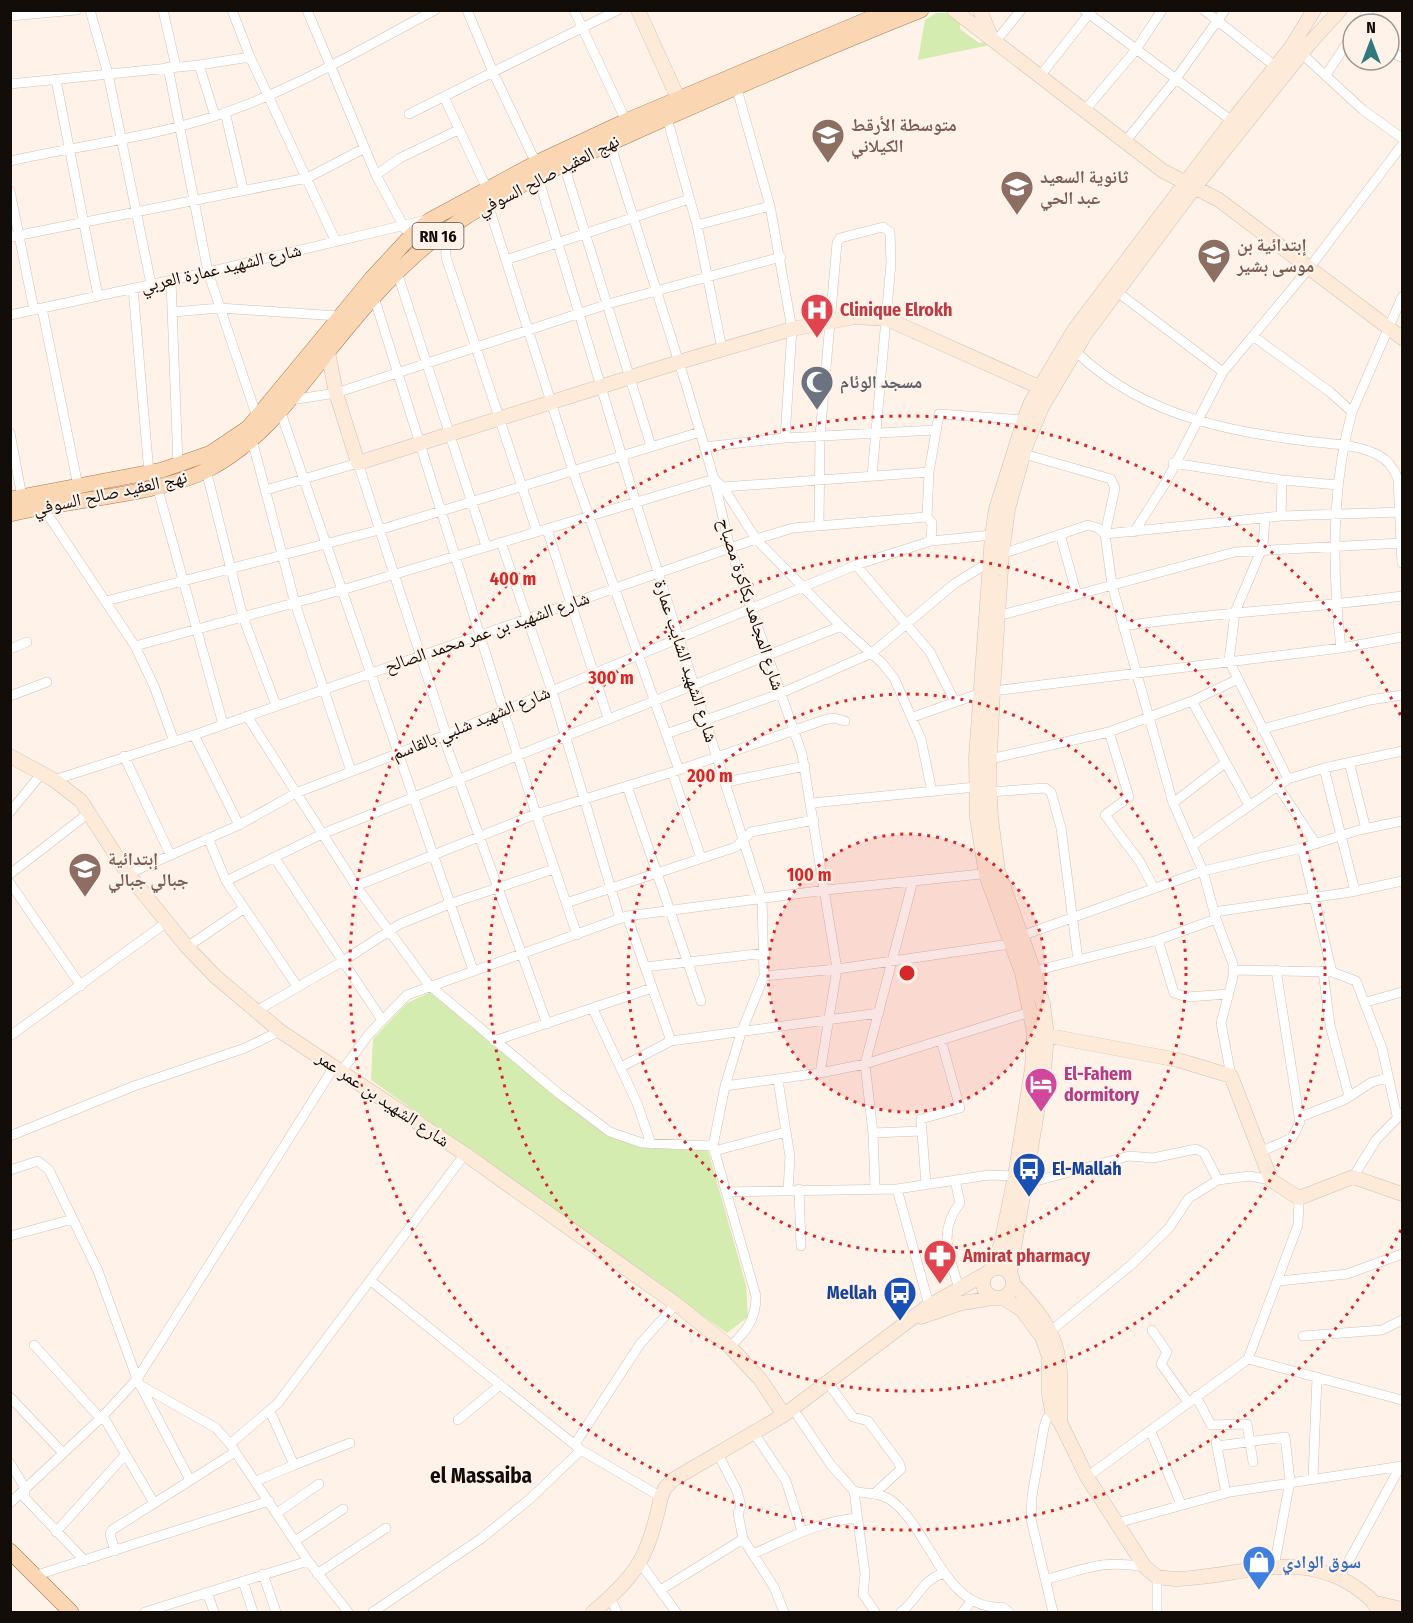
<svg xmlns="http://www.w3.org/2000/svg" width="1413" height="1623" viewBox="0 0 1413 1623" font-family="'Fira Sans Condensed','Noto Naskh Arabic',sans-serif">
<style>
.green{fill:#d5ecb1}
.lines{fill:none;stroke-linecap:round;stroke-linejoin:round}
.street-casing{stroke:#d0c1b5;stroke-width:10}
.secondary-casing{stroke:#d0c1b5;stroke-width:15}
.primary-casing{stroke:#a87d57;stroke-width:16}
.street{stroke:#fff;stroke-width:9}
.secondary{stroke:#fdead9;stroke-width:14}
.primary{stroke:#fbd6b3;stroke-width:15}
.ring{fill:none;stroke:#d62828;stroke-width:3;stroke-dasharray:3 6}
.labels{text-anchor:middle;stroke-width:4.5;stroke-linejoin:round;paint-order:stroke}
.shield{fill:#fff2e9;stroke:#59524c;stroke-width:1.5}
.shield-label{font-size:16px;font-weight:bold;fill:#120d09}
.education-label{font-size:18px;font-weight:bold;fill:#785e54;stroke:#fff2e9;text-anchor:start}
.street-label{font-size:18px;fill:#120d09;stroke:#fff2e9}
.health-label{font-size:18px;font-weight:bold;fill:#be3a42;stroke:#fff2e9;text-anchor:start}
.worship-label{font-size:18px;font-weight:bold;fill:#5b616d;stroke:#fff2e9;text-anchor:start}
.hotel-label{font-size:18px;font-weight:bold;fill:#b23c85;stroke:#fff2e9;text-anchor:start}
.transit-label{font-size:18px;font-weight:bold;fill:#164399;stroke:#fff2e9;text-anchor:start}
.shop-label{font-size:18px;font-weight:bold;fill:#366cbe;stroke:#fff2e9;text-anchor:start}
.quarter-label{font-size:21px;font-weight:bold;fill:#120d09;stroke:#fff2e9}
.centre{fill:#d62828;stroke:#fff2e9;stroke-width:3}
.ring-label{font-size:18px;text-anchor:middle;font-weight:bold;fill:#d62828;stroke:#fff2e9;stroke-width:4.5;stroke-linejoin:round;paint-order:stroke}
</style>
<rect width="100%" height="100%" fill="#fff2e9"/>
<!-- green -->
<path class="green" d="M936,13h12l12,10v6l19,14 7,-1 4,3 -72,15 7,-40z
M431,992l192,149 85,9 38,135 2,32 -21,16 -356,-253 2,-41 34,-36z"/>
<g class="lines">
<!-- street casing -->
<g class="street-casing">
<path id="street" d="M90,10l18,64 43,210
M163,10l13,57
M232,10l18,47 86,185
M307,10l69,165 29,54
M574,10l52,111
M1084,10l148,111
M1204,10l72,57
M10,16l67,-6
M1360,24l9,-14
M996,41l25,-31
M1389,52l13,5
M1301,53l62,57 39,28
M199,65l16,51
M168,67l40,205 49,145
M1326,75l27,-41
M1040,76l52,-66
M56,80l42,216
M10,84l189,-19 51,-8
M736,86l34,120 22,123 -7,109
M444,97l43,92
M1085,110l50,-59 27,-41
M225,112l18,77
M409,114l84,-42 -26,-62
M667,118l30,107 25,124
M1125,142l50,-62 50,-70
M610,143l77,245 27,91 16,69 72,206 35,215 -17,104
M10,161c67,-15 137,-23 202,-44 78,-25 151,-69 223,-107
M536,163l-43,-91 125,-62
M564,165l87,281
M376,175l24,-17 58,-28
M538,177l98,326 126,396 2,77 -23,57 -16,53 -12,60 43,150c0,24 -10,35 -26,51
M10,191l24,119
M488,204l85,267 106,299
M697,225l73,-19
M445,231l1,26 91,275
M10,237l297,-59 58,-30
M506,260l183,-61
M397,272l89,274
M171,281l7,184
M133,288l16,185
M1116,291l107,81
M374,297l162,517 41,121
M42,308l36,178
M173,312l47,-4 118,8
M10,315l190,-41 226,-54
M1253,336l77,56 22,20c-21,75 -20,159 -11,236
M1075,351c35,33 76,56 123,69 35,11 71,16 108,21 23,3 51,3 72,14 10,5 16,13 20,24l4,84
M291,400l45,-7 272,-89 173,-47
M1352,412l50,-115
M281,413l192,557
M10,433l12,64
M252,440l43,163 56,168
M704,447l81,-9 150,-8
M1024,454l87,25 4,9 -10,46 176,-18 121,-4
M1173,463l109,17 56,5
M206,470l37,147 33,88
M157,486l66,238
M723,487l206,-15
M266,490l92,-27 88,271
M42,506l93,140 19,40 20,55
M1281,516l1,-36
M1265,518l-2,28 -28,66 -6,49 59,118
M819,525l1,-89 17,-193 3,-5 43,-11 7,5 1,31 -19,213
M547,529l61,189
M1134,532l32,-50 57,-110 87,-105 92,-122
M1060,534l17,61
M931,541l1,-18 -5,-6 2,-45 10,-58 85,6
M501,542l51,149 68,228
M856,565l74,87 25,50
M106,601l273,-71 321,-98
M994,617l241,-65 167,-9
M1123,626c93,-14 186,-17 279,-30
M135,646l207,-56 372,-111 9,8 33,52 85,87 41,37 12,15 27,61 11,53
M10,649l17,-7
M1236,680l-44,21 57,104
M993,691l348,-43 61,-11
M10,696l37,-14
M247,716l109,170 73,99 129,108 52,39 32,11 71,3
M913,717l68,-24
M1262,729l108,-29 32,-5
M1109,732l20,65 -24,18 35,47 14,26
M666,734l113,-40 93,-41 82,-69 48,-30 86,-29 10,3 7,6 7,51 61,218 30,68 13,48 17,45v13l-12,46 10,53
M194,735l45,90
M443,736l104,288
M124,756l46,98
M990,759l119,-27 83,-31
M1349,762l17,67
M1324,768l31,123
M672,772l29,86
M54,780l140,-45 562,-196 37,-11 134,-11
M726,782l79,-16
M1277,785l39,59
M627,786l74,215
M989,792l56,-4 6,4 10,36 17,132
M812,803l164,-16
M1173,803l52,-40
M10,812l32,-39
M208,838l18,43 71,105
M1193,845l95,-66 36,-11 78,-17
M1302,848l30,124
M274,857l108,163
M10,874l80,-62
M128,874l111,-49 57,-32 147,-57 413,-171 75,-24 61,-6
M226,881l96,-47 519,-208
M10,883l71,103
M356,886l180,-72 143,-44 145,-50 10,-2 11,3
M566,903l170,-56 15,-15 63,-12
M1214,912l137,-20 51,-11
M627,916l44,125 208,-28
M1021,936l182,-65 99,-23 57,-18 43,-9
M1158,940l16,53 13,4 42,-3
M187,947l56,-38
M645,967l120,-14
M1234,970l98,2 24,9 26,67 15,68
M1034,971l124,-31 58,-21
M1323,971l7,54 19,71
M764,976l73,-7 173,-25
M1366,1002l36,-10
M593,1009l44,94 14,41
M256,1011l87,-50 57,-37 49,-20 105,-35
M10,1036l157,-114
M494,1041l158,-53
M621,1067l50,-26
M341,1072l28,-38 38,-39 220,-79 199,-26 165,-17
M778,1080l8,52
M725,1086l95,-13 45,-9 165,-52
M1300,1117l44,-17 28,-18 16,-4
M873,1133l48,-2
M10,1136l124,-50 111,-38 35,-17
M714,1151l72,-19 4,24 -2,34
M1262,1151l30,-13 8,-16 -24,-152
M10,1170l28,-9 11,9 49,101 39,108 -34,37 -93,87
M1353,1177l23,-37 26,-27
M955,1180l5,23c-23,29 -10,53 -1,86
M926,1184l-5,-65 39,-11 -19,-68
M1025,1184l104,-28 24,2 43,-9 8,4 14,27
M875,1188l-2,-55 -8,-69 48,-183
M799,1189l2,57
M897,1189l32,116
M726,1192l171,-3 92,-14 26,1
M10,1236l63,-17
M371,1281l210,169 80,47
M1279,1281l68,-7 55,-20
M1052,1330l79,-65 38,-37 20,-30 29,-18 31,-4 22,4
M1152,1330l15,22 -6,12 27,38
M1303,1336l79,-6 20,-10
M34,1345l66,73
M1248,1359l154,41
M828,1383l25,34 15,4 31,42 2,6 -26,24
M140,1385l76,43 14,16
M1196,1396l15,29 36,-1 6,38
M10,1397l53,56
M793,1409l38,56 23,26c12,3 24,1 35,8 41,27 54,112 113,108l7,5
M270,1411l24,54 56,-22
M103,1416l51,87
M458,1420l42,-35
M1151,1432l30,72
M754,1433l32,48 16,50
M1216,1442l10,51
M575,1444l65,-100 36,-40
M1217,1446l68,-9 5,44 -16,86
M718,1454l19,37 4,15 -3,7 5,26 31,48 10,25
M10,1463l15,25v10l60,63
M1087,1477l161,-118 50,-134 1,-27
M1313,1478l4,-101
M190,1480l-53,-101 197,-312
M256,1481l38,-16
M854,1491l11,83 -2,20 12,18
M277,1513l42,-29
M1117,1523l113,-31 172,-26
M56,1532l69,-77
M295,1541l48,-32
M115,1551l-5,-17 2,-4 123,-78
M753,1554c37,-16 61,-31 102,-36
M641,1564l35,48
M263,1574l13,38
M317,1574l69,-46
M34,1576l235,-75
M1340,1577l60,-110
M1047,1579c40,-10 54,-20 98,-12
M243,1581l10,31
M662,1589l81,-50
M207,1592l7,20
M610,1598l7,14
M145,1612l163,-51
M348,1612l-40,-51 -78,-117 48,-41 187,-249
M373,1612l109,-74 49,-40 50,-48
M901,1612c16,-12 21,-32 41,-38
M963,1612l9,-12
M1053,1612l-22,-93 1,-23 12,-69 3,-9 9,-8
M1157,1612v-35"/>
</g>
<!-- secondary casing -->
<g class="secondary-casing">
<path id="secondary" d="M638,10l44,97
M954,10l209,161 56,29 183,138
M980,10l11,27
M328,352l8,41 22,70 321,-101 113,-33 63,-12 32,2 161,72
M10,756l44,24 27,21 47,73 59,73 29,30 64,54 185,123 211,150 54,43 30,32 24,36
M1039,1034l139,26 53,16 40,104 28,18 54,-21 49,17
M983 1283a15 15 0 1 1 30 0a15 15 0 1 1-30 0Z
M991,1270l10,-26 14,-68 17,-108 2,-35 -12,-60 -36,-98 -9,-57 -1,-61 16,-222 4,-26 28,-89 7,-18 43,-72 158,-209 60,-75 22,-36
M1010,1273l34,-202 3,-36 -4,-31 -9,-33 -36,-100 -7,-53 -2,-43 4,-84 9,-137 6,-45 18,-64 16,-38 44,-74 109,-146 115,-144 30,-33
M1014,1285c48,50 48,69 46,137
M1003,1298l19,12 20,27 7,20v38l3,16 8,11 27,55 58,90 12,10 17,2c63,-1 122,-31 180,7 11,8 20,14 25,26
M921,1317l41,-14 31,-5
M1376,1603l26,6
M593,1612c45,-37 56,-57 68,-115l4,-9 9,-9 110,-64 143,-108 60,-34"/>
</g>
<!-- primary casing -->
<g class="primary-casing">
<path id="primary" d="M10,499l152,-29 49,-17 37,-25 124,-150 39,-42 19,-16 106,-57 90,-42 264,-111
M10,514c59,-15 147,-18 199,-45 51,-27 82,-70 117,-115 39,-49 80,-98 132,-132 58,-38 123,-66 186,-94 92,-41 184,-81 277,-118
M10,1551l61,61"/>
</g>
<!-- street -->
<use href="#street" class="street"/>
<!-- secondary -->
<use href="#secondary" class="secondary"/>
<!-- primary -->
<use href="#primary" class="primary"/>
</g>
<!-- distance rings -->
<circle cx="907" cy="973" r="139" fill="#d62828" fill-opacity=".12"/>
<g class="ring">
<circle cx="907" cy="973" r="139"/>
<circle cx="907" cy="973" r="279"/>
<circle cx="907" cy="973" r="418"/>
<path d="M1401 1230A557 557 0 1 1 1401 716"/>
</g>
<!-- icons -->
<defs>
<g id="school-pin" transform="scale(1.725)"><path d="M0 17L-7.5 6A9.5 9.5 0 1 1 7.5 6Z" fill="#8d6e63" stroke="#fff2e9"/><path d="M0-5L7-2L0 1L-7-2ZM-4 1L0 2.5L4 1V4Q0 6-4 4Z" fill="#fff"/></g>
<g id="hospital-pin" transform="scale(1.725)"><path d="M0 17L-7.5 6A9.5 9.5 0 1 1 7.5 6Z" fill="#e0444e" stroke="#fff2e9"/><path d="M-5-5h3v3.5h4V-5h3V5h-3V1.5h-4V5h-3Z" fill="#fff"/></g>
<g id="mosque-pin" transform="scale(1.725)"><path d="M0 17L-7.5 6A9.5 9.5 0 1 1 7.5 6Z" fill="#6b7280" stroke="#fff2e9"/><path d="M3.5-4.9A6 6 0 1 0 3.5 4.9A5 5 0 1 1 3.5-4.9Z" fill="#fff"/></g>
<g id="hotel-pin" transform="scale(1.725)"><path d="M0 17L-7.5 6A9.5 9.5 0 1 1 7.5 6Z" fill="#d1479c" stroke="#fff2e9"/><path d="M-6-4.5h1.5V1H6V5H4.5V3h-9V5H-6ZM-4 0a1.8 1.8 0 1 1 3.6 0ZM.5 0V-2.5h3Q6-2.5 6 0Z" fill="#fff"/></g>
<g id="bus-pin" transform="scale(1.725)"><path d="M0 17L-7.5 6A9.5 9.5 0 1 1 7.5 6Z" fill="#1a4fb4" stroke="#fff2e9"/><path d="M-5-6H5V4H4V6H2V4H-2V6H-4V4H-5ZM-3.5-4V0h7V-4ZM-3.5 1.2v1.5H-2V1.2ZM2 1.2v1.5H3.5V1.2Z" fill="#fff"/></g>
<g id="pharmacy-pin" transform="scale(1.725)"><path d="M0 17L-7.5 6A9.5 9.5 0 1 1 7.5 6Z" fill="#e0444e" stroke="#fff2e9"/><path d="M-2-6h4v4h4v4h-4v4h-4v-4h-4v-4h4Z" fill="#fff"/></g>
<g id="shop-pin" transform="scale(1.725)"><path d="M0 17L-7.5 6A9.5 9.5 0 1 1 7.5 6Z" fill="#3f7fe0" stroke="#fff2e9"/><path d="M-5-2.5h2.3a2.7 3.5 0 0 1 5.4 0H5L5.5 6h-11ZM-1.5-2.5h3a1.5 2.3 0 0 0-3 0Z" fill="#fff"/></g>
</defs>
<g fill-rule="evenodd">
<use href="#school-pin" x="828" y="135"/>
<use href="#school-pin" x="1017" y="187"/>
<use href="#school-pin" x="1214" y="255"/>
<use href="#hospital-pin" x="817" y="310"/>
<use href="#mosque-pin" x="817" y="382"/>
<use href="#school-pin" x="85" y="869"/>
<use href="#hotel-pin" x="1041" y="1084"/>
<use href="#bus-pin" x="1029" y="1169"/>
<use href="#pharmacy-pin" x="940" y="1256"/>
<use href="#bus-pin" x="900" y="1293"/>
<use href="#shop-pin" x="1259" y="1562"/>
</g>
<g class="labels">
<!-- shield labels -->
<rect class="shield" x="412.5" y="223" width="51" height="26" rx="4.5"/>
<g class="shield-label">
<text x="438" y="242">RN 16</text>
</g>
<!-- education labels -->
<g class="education-label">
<text x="851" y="131">متوسطة الأرقط<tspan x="851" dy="21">الكيلاني</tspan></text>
<text x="1040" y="183">ثانوية السعيد<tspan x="1040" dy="21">عبد الحي</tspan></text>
<text x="1237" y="251">إبتدائية بن<tspan x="1237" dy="21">موسى بشير</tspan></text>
<text x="108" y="865">إبتدائية<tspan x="108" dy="21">جبالي جبالي</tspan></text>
</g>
<!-- street labels -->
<g class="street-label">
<text transform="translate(548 175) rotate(-27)" y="6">نهج العقيد صالح السوفي</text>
<text transform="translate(221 268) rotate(-13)" y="6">شارع الشهيد عمارة العربي</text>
<text transform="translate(110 493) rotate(-12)" y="6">نهج العقيد صالح السوفي</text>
<text transform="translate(751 604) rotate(72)" y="6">شارع المجاهد بكاكرة مصباح</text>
<text transform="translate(487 632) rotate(-19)" y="6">شارع الشهيد بن عمر محمد الصالح</text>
<text transform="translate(686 661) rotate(72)" y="6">شارع الشهيد الشايب عمارة</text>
<text transform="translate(471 723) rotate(-22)" y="6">شارع الشهيد شلبي بالقاسم</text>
<text transform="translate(383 1099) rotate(34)" y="6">شارع الشهيد بن عمر عمر</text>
</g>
<!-- health labels -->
<g class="health-label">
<text x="840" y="316">Clinique Elrokh</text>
<text x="963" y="1262">Amirat pharmacy</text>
</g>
<!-- worship labels -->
<g class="worship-label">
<text x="840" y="388">مسجد الوئام</text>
</g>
<!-- hotel labels -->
<g class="hotel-label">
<text x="1064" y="1080">El-Fahem<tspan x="1064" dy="21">dormitory</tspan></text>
</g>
<!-- transit labels -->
<g class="transit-label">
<text x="1052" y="1175">El-Mallah</text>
<text x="877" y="1299" text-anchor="end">Mellah</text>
</g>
<!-- shop labels -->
<g class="shop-label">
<text x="1282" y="1568">سوق الوادي</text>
</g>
<!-- quarter labels -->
<g class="quarter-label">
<text x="481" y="1483">el Massaiba</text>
</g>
</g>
<circle cx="907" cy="973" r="9" class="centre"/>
<g class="ring-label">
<text x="513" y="585">400 m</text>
<text x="611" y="684">300 m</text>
<text x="710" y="782">200 m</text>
<text x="809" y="881">100 m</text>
</g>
<!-- border -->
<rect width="1413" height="1623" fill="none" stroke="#120d09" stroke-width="24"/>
<!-- north arrow -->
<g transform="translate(1371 42)"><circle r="28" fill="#fff2e9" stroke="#a0968f" stroke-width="1.5"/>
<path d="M0-4.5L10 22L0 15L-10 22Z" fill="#30797d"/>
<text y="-9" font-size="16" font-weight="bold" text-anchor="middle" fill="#120d09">N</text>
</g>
</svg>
